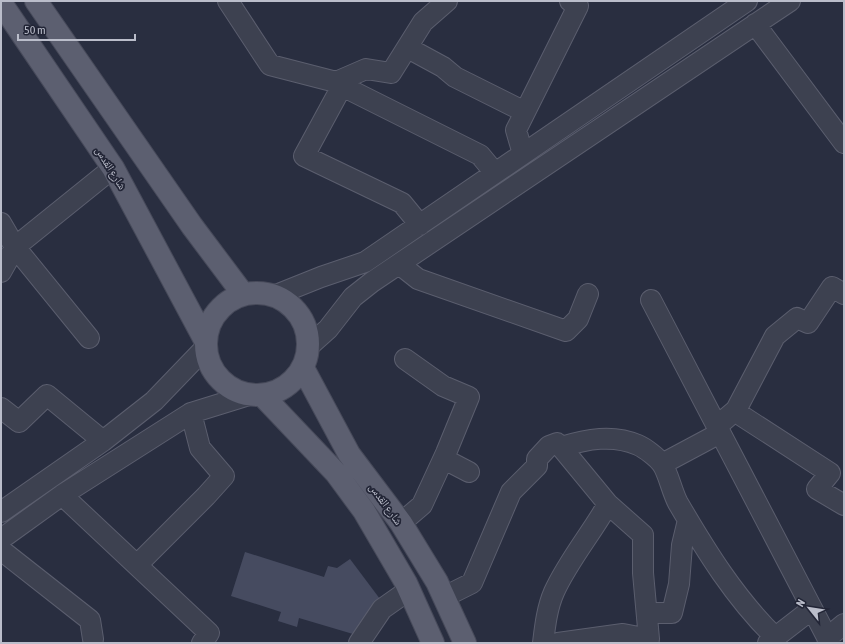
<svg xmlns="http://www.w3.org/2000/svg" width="845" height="644" viewBox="0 0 845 644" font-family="'Asap Condensed','Noto Naskh Arabic',sans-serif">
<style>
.building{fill:#464b60}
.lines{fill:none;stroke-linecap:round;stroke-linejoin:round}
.minor-casing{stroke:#5b5e6e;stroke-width:22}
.major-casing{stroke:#474a5a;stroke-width:24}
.minor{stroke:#3d4150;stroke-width:20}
.major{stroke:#5c5f70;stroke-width:22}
.labels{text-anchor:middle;stroke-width:3.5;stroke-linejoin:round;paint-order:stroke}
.street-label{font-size:11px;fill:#babdca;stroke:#222536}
</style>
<rect width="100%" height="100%" fill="#292e40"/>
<!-- building -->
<path class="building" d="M245,552l79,25 4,-11 9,2 13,-9 30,40 -27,35 -54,-16 -2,9 -19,-6 3,-9 -50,-16z"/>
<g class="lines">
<!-- minor casing -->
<g class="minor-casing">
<path id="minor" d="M228,1l42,64 66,17 30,-13 25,4 32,-51 24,-21
M755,24l89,119
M408,48l35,19 12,10 70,35
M336,82l6,4 -38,70 98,47 18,22
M342,86l138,69 15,18
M523,154l-7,-24 62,-124 -8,-5
M1,223l14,24 74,91
M399,264l19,15 148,52 12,-12 10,-25
M1,272l14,-25 98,-79
M276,295l45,-18 44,-15 382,-261
M651,300l179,343
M309,346l19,-17 25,-32 19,-15 418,-281
M1,408l18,14 28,-27 56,46
M736,410l6,6 88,57 -13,16 27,16
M717,426l19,-16 39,-74 22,-18 11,5 24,-36 12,7
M444,459l25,13
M662,464l58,-31
M62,495l147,138 -7,10
M608,504l-47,-57c26,-8 52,-13 77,-2 7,3 20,13 24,19 6,8 10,28 16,39 28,48 57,95 97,134
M1,512l102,-71 51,-40 52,-54
M401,523l21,-18 24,-52 23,-56 -26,-11 -38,-27
M1,539l61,-44 129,-82 58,-18
M1,550l89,70 3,19
M137,565l69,-69 18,-20 -24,-28 -9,-35
M444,597l28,-14 39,-91 26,-26v-7l12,-13 8,-3 4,4
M647,613h25l7,-29 3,-39 6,-25
M827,638l17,-14
M359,643l23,-34 27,-19
M543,643c2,-17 4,-35 11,-51 14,-31 37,-58 54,-88l35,31v38l6,66 -26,-5 -65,9
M768,643l44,-34"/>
</g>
<!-- major casing -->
<g class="major-casing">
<path id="major" d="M36,1l156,225 51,68
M1,3l112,165 93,174
M206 344a51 51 0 1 1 102 0a51 51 0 1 1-102 0Z
M303,368l46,86 52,69 36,59 28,61
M262,395l74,78 28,38 42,72 27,60"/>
</g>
<!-- minor -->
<use href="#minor" class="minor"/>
<!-- major -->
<use href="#major" class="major"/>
</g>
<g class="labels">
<!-- street labels -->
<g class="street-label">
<text transform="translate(111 168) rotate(58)" y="4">شارع القدس</text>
<text transform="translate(386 504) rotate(54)" y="4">شارع القدس</text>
</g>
</g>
<!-- border -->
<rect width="845" height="644" fill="none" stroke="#babdca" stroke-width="4"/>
<!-- north arrow -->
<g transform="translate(809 608) rotate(300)" stroke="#222536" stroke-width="3" paint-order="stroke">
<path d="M0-3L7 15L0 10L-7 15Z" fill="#babdca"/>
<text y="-6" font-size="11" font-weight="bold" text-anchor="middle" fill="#babdca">N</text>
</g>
<!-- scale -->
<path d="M18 34v6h117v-6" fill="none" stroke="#babdca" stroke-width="2"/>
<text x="24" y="34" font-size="12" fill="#babdca" stroke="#222536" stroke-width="3" paint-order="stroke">50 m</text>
</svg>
